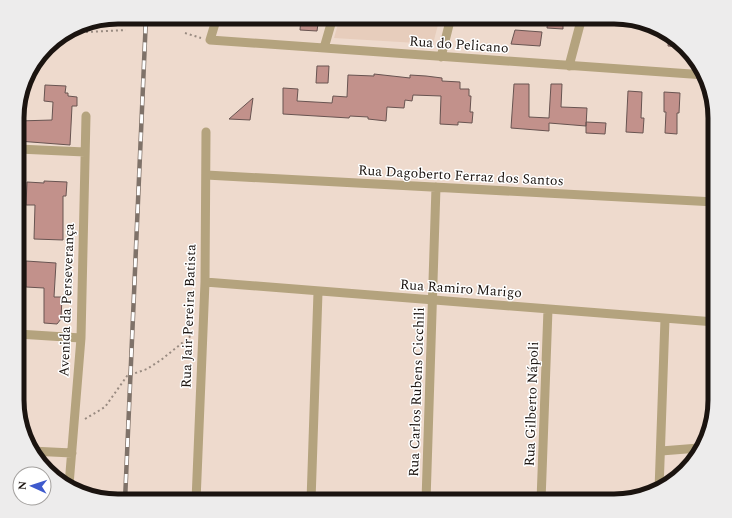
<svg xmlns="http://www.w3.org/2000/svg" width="732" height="518" viewBox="0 0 732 518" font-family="Spectral,serif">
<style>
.built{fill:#e7cdbc}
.building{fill:#c2918b;stroke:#685451}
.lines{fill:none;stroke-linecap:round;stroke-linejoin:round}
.path{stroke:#988a80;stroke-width:2;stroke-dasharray:2 3;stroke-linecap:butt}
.street{stroke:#b4a37e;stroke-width:9}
.rail-casing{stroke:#7f7269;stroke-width:4.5}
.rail{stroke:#fff;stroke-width:3;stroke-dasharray:9;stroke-linecap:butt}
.labels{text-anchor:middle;stroke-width:3;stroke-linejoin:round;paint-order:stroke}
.street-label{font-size:14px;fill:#1b1410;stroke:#fff}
.rim{fill:none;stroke:#1b1410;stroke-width:5}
</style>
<rect width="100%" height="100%" fill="#eedacd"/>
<!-- built -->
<path class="built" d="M340,17h100l-7,27 -99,-6z"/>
<!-- building -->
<path class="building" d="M301,17h18l-2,14 -17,-1z
M548,17h15v12l-16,-1z
M515,30l27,2 -2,14 -29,-2z
M669,35l7,3 7,9 -15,-1z
M317,66h12l-1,17h-12z
M374,74l36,4v-3l16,1 16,2v3l18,1v7h9v7h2l-1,16h3l-1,11 -14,-1v3l-18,-1 1,-28 -28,-1 -1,6 -7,-1 -1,8 -17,-1 -1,14 -18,-2v-2l-18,-1 -1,2 -66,-4v-26l15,1 -1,12 35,2 1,-7 14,1 1,-22 26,1z
M514,84h15v33l20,1 2,-34h11l-1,23 26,1 -1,18 -37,-3v8l-38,-3z
M45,85l21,1 -1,7h3v3l9,1v9h-5l-2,39 -52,-4v-20l34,-1 1,-18 -9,-1z
M628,91l14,1 -1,26h3l-1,15 -17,-1z
M664,92l16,1 -1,20h-2v21l-12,-1 1,-21h-2z
M253,98l-3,22 -21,-1z
M586,122l20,1 -1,11 -19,-1z
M44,181l23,1 -1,14h-3v44l-29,-1 1,-34h-9l1,-23 17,1z
M26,261l30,2 -2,34h8l-1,22 -4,5 -13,-1v-35l-18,-1z"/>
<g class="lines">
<!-- path -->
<path class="path" d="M66,33l60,-3
M185,33l16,5
M85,419l20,-12 22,-31 20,-7 14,-9 31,-25"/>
<!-- street -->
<path class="street" d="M217,17l-7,23 495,35
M324,48l9,-31
M441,57l10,-40
M569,66l13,-49
M18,149l67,3
M206,175l509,27
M205,282l510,40
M18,334l63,4
M31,451l41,2
M661,451l38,-3
M69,485l12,-147 5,-222
M659,490l6,-171
M196,501l9,-219 1,-150
M311,501l7,-209
M426,501l10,-314
M541,501l7,-192"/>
<!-- rail casing -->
<g class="rail-casing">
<path id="rail" d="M125,501l21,-484"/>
</g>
<!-- rail -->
<use href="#rail" class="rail"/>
</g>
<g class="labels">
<!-- street labels -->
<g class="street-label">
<text transform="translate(459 44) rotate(4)" y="5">Rua do Pelicano</text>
<text transform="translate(461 175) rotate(3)" y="5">Rua Dagoberto Ferraz dos Santos</text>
<text transform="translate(461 288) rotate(4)" y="5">Rua Ramiro Marigo</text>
<text transform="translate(66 300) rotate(-88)" y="5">Avenida da Perseverança</text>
<text transform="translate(188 316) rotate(-88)" y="5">Rua Jair Pereira Batista</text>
<text transform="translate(416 392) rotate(-88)" y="5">Rua Carlos Rubens Cicchili</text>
<text transform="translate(531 404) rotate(-88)" y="5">Rua Gilberto Nápoli</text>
</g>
</g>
<!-- crop -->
<path d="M0 0H732V518H0ZM118 24H614A94 94 0 0 1 708 118V400A94 94 0 0 1 614 494H118A94 94 0 0 1 24 400V118A94 94 0 0 1 118 24Z" fill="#edecec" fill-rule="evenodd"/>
<path class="rim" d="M118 24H614A94 94 0 0 1 708 118V400A94 94 0 0 1 614 494H118A94 94 0 0 1 24 400V118A94 94 0 0 1 118 24Z"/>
<!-- north arrow -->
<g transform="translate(32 486) rotate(273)"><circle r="19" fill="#ffffff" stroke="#a4a19f"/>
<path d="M0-3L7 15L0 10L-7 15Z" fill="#3e5acd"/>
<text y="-6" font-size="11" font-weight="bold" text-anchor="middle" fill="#1b1410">N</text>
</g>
</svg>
